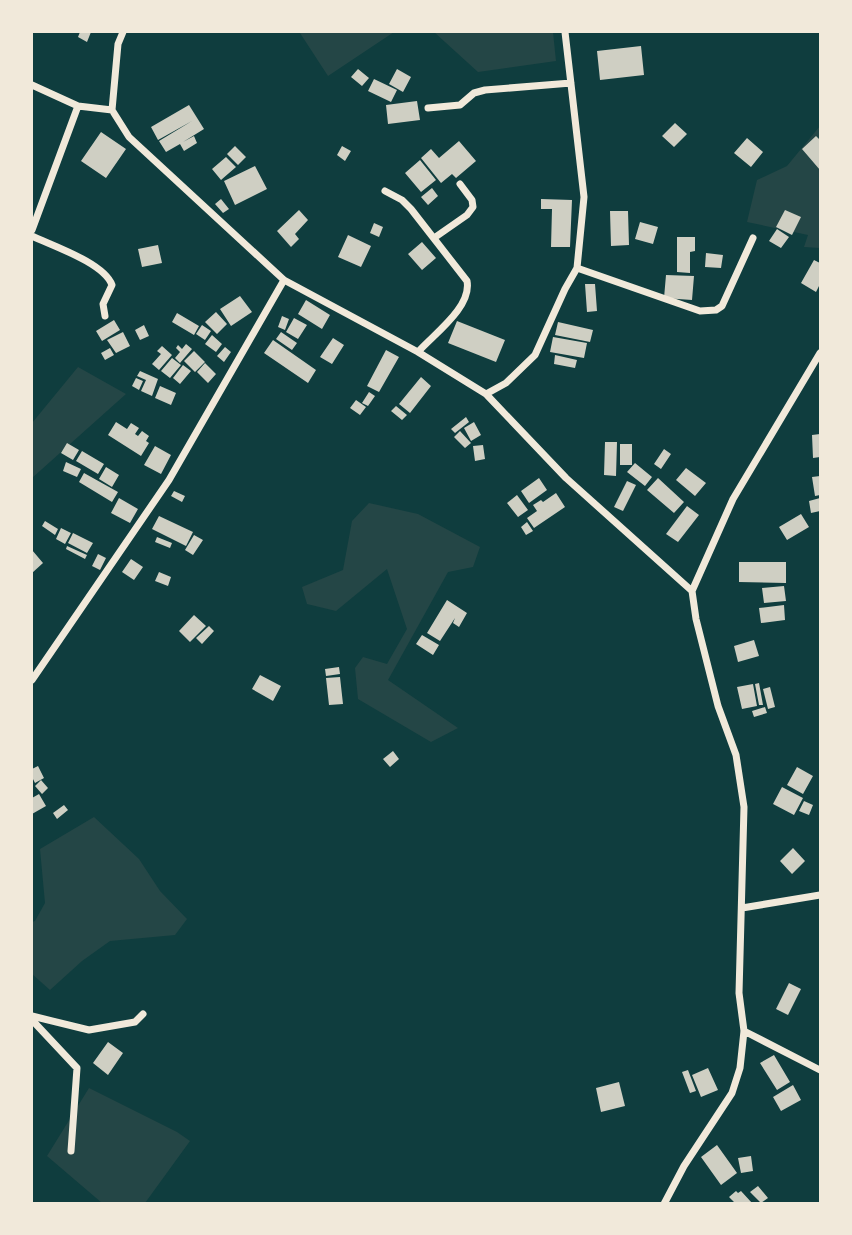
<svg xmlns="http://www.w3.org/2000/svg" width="852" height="1235" viewBox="0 0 852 1235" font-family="Signika,sans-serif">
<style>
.green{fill:#244646}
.building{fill:#cfcfc3}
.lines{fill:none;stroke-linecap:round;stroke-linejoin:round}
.minor{stroke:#f1e9da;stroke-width:7}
</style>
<rect width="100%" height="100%" fill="#0f3d3e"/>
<!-- green -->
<path class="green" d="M302,32h92l-66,44 -28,-43z
M434,32h119l3,29 -78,11z
M820,126v122l-16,-1 4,-12 -61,-13 10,-42 30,-14z
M78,367l48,27 -94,84v-55z
M369,503l49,11 62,33 -7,20 -25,5 -60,108 70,48 -27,14 -73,-43 -3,-31 8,-11 24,7 20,-35 -20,-60 -51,42 -29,-7 -5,-17 41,-17 9,-49z
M94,817l45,42 21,32 27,28 -12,16 -65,6 -28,20 -32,29 -18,-16v-52l3,-1 10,-18 -5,-54z
M89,1088l88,44 13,9 -45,62h-43l-55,-47z"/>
<!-- building -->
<path class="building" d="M80,32h11l-4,10 -9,-5z
M641,46l3,29 -44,5 -3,-29z
M358,69l11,9 -7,8 -11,-9z
M397,69l14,8 -8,15 -14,-8z
M374,79l23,11 -6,12 -23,-11z
M417,101l3,19 -32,4 -2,-19z
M189,105l15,24 -21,13 11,-6 3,7 -13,8 -4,-7 -14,8 -7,-11 33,-20 -34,19 -7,-13z
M675,123l12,11 -13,13 -12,-11z
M101,132l25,17 -20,29 -25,-17z
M816,136l4,4v30l-18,-21z
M747,138l16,14 -12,15 -17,-14z
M459,141l17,20 -20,17 -4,-4 -11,9 -20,-25 10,-9 8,9z
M235,146l11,11 -8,8 -11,-11z
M342,146l9,5 -6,10 -8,-6z
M226,157l10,10 -15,13 -9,-11z
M420,160l16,20 -15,12 -16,-19z
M255,166l12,23 -32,16 -11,-24z
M432,188l6,8 -10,9 -7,-8z
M221,199l8,10 -6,4 -8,-9z
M541,199l31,1 -2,47h-19l1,-38h-11z
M299,210l9,10 -13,14 4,5 -8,8 -14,-16z
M785,210l16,7 -9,18 -16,-8z
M610,211h18l1,34 -18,1z
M640,222l18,5 -5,17 -18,-5z
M374,223l9,4 -4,10 -9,-4z
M777,229l12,8 -8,11 -12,-7z
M348,235l23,11 -10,21 -23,-10z
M677,237h18v14l-5,1v21l-13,-1z
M422,242l14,16 -14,12 -14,-16z
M158,245l4,18 -20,4 -4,-18z
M706,253l17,2 -2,13 -16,-1z
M814,260l6,3v21l-4,8 -15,-9z
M666,275l28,1 -2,24 -28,-2z
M585,284h10l2,27 -10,1z
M240,296l12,16 -21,14 -11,-17z
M306,300l24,15 -8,14 -24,-15z
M216,312l11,12 -10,10 -12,-12z
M177,313l22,13 -5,9 -22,-13z
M282,316l7,3 -4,11 -7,-3z
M294,318l13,7 -9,14 -12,-7z
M114,320l6,10 -18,11 -6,-10z
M457,321l48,19 -9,22 -48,-19z
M558,322l35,8 -3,12 -35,-7z
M144,325l5,11 -9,4 -5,-10z
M202,325l9,6 -6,9 -9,-6z
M123,332l7,14 -14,7 -9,-13z
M281,332l16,11 -5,7 -16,-11z
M212,335l10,9 -6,8 -11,-8z
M553,337l34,6 -3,15 -34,-6z
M333,338l11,7 -12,19 -12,-7z
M273,340l43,30 -8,13 -44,-30z
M186,344l6,5 -12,14 -5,-5 5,-6 -4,-4 2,-3 4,4z
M162,346l10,9 -13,15 -7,-6 9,-10 -4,-3z
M225,347l6,5 -7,10 -7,-6z
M110,348l4,7 -9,5 -4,-7z
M386,350l13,7 -20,35 -12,-6z
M194,351l11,11 -10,10 -11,-11z
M555,355l22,5 -2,8 -21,-4z
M172,358l9,7 -11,13 -9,-7z
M205,363l11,11 -8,9 -11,-11z
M183,365l8,6 -11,13 -7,-6z
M140,371l18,8 -6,17 -11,-5 5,-11 -9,-4z
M421,377l10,9 -21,27 -11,-9z
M136,378l7,3 -4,9 -7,-4z
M160,386l16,7 -5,12 -16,-7z
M369,392l6,4 -7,10 -6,-3z
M356,400l10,7 -6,8 -10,-7z
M396,406l11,9 -5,5 -11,-9z
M466,417l3,5 -14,11 -4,-4z
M116,422l11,7 4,-6 8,5 -4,6 3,2 4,-5 7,5 -3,5 3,2 -8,13 -33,-21z
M474,422l7,13 -10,6 -7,-13z
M460,431l11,12 -6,5 -11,-11z
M820,434v23l-7,1 -1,-23z
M605,442h12l-1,34 -12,-1z
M67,443l12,7 -6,10 -12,-7z
M620,444h12v21h-12z
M483,445l2,14 -10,2 -2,-15z
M155,446l16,9 -10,19 -17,-9z
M664,449l7,5 -10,15 -7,-5z
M82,451l22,13 -6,10 -22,-13z
M66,462l15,7 -4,8 -14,-6z
M635,463l17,14 -7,9 -18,-14z
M106,467l13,8 -7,12 -13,-8z
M686,468l20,15 -11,13 -19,-16z
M84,473l34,19 -6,10 -33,-20z
M820,476v19l-5,1 -3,-19z
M539,478l8,12 -18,13 -8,-12z
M658,478l26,24 -10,11 -27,-23z
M627,481l9,4 -13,26 -9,-4z
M174,491l11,5 -3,6 -11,-6z
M556,493l9,14 -31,21 -7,-10 10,-7 -4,-6 8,-5 2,2z
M517,495l11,15 -10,7 -11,-14z
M119,498l19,11 -8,14 -19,-10z
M820,498v13l-9,2 -2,-12z
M687,506l12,9 -21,27 -12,-8z
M801,514l8,13 -22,13 -8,-13z
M159,516l34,16 -7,14 -34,-17z
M45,521l13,8 -3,6 -13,-9z
M527,522l6,9 -7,4 -5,-8z
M61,528l10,5 -6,11 -9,-5z
M73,533l20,10 -6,10 -19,-10z
M194,535l9,5 -10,15 -8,-5z
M157,537l15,6 -2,5 -15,-6z
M67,546l20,9 -2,4 -19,-10z
M32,550l11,13 -11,10z
M98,554l8,4 -6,12 -8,-4z
M131,559l12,8 -9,13 -12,-8z
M739,562h47v21l-47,-1z
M159,572l12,5 -3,9 -13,-5z
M784,586l2,15 -22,2 -2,-15z
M447,600l20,13 -8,14 -6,-4 2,-5 -15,23 -13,-8z
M784,605l1,15 -24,3 -2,-15z
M194,615l12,11 -16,16 -11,-11z
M209,626l5,5 -12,13 -6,-6z
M422,635l17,10 -6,10 -17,-11z
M754,640l5,16 -21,6 -4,-16z
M339,667l1,7 -14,2 -1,-7z
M260,675l21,11 -8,15 -21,-12z
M340,677l3,27 -14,1 -3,-27z
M759,683l4,22h-4l-4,-21z
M753,684l4,22 -15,3 -5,-22z
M770,687l5,20 -7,2 -5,-20z
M765,707l2,6 -13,4 -2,-6z
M393,751l6,8 -9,8 -7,-8z
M38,766l6,12 -9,5 -3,-6v-8z
M797,767l16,9 -10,18 -16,-9z
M41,780l7,8 -6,6 -7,-8z
M782,787l21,11 -9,17 -21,-11z
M39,794l7,12 -14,8v-16z
M804,801l9,4 -4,10 -10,-4z
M64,805l4,5 -11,9 -4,-6z
M793,848l12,13 -13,13 -12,-13z
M789,983l12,6 -13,26 -12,-6z
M108,1042l15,11 -15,22 -15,-12z
M774,1055l16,27 -13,8 -17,-27z
M708,1068l10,22 -17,7 -9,-22z
M688,1070l8,21 -6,2 -8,-21z
M619,1082l6,24 -24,6 -5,-24z
M793,1085l8,15 -20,11 -8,-14z
M717,1145l20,28 -16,12 -20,-28z
M751,1156l2,15 -12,2 -3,-15z
M758,1186l10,12 -7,5 -11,-11z
M736,1191l2,2 3,-2 11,12h-17l-6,-6z"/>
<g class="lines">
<!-- minor -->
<path class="minor" d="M32,85l46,21 34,4
M428,108l32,-3 14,-12 11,-3 86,-7
M385,191l17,9 9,9 56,72c5,26 -33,53 -49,71
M32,230l46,-124
M32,236c21,10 72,27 80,49l-9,19 2,12
M434,238l33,-23 6,-8 -1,-7 -12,-16
M577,268l123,43 16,-1 6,-4 31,-68
M284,280l134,72 68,42 80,84 126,113
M486,394l20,-11 29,-28 30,-66 12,-21 7,-71 -19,-165
M32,680l137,-200 115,-200 -155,-143 -17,-27 6,-66 5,-12
M742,908l78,-13
M32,1016l57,14 46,-8 8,-8
M32,1020l45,48 -6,83
M744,1031l76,39
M664,1204l20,-38 48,-73 8,-25 4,-37 -5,-38 5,-186 -8,-52 -18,-49 -22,-87 -4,-28 41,-92 87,-146"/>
</g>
<!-- border -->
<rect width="852" height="1235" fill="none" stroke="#f1e9da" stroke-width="66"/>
</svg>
